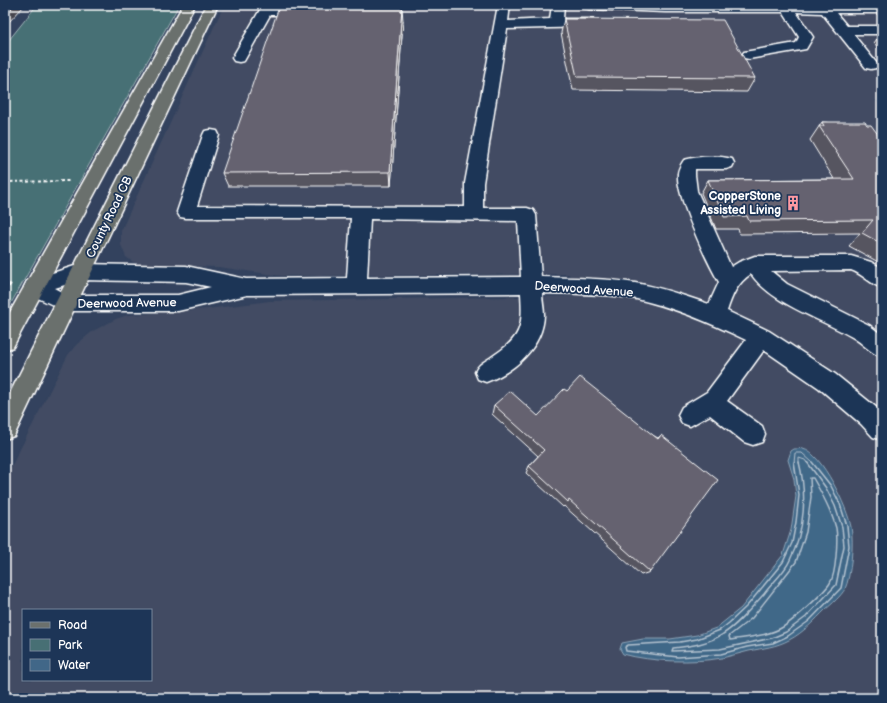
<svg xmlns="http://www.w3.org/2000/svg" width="887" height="703" viewBox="0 0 887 703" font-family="'Balsamiq Sans',sans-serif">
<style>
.built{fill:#424c63;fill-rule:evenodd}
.green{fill:#476f74;stroke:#a3b7ba}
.water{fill:#416788;stroke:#8da4b8}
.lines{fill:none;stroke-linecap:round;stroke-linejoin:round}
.shore-far1{stroke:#b3c2cf;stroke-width:1}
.shore{stroke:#b3c2cf;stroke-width:1.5}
.minor-casing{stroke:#fff;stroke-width:3}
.major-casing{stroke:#fff;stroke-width:3}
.path-far1{stroke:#fff;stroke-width:2;stroke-dasharray:3 2.5;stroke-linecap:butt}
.path{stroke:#fff;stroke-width:2.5;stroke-dasharray:4 3;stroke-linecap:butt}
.minor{fill:#1d3557;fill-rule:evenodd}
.major{fill:#6b706d;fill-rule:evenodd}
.wall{fill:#575460;stroke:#fff}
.shaded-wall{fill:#47454e;stroke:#fff}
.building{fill:#656270;stroke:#fff}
.labels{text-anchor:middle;stroke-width:3.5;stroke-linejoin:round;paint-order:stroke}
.poi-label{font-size:12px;font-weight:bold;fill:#fff;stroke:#1d3557;text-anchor:end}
.street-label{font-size:12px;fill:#fff;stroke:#1d3557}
</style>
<rect width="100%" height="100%" fill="#33425e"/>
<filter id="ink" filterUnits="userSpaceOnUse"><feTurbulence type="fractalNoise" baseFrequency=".025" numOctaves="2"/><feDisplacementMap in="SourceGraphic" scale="8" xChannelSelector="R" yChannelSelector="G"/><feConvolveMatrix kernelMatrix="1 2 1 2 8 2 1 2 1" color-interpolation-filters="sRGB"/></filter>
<g filter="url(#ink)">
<!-- built -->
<path class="built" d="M224,5h658v95h-7l7,9v589h-877v-219l63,-124 8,-10 17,-14 23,-12 12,-4 79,-6 63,-8 305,-5 -6,-22 -287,2 -63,-9 -75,-2 -11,-3 -7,-5 -5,-12v-14zM23,610h128v70h-128z"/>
<!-- green -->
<path class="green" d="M37,5h142l-174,309v-269z"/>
<!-- water -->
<path class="water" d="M794,449c3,0 7,-1 9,0 19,4 45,60 48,78 3,15 0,49 -6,62 -4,7 -13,15 -19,20 -11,11 -23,24 -37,31 -13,7 -26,8 -40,11 -9,2 -18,5 -27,7 -28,5 -71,4 -99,-4l-3,-5 2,-6 21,-4h27l27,-4 19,-7 25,-20 42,-53 8,-25 5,-34 -2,-17 -6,-19 3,-9z"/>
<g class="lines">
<!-- shore-far1 -->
<path class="shore-far1" d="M794,463l1,-10h7l11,10
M799,463v-5l6,2 2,3"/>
<!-- shore -->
<path class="shore" d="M794,462l5,33 -3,27 -4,21 -9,19 -36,44 -18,17 -9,7 -23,9 -17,3 -52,3 -3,2 1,4 52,6 43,-3 26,-7 26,-4 15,-7 21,-15 32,-33 8,-42 -2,-20 -7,-22 -9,-18 -19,-24
M799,462c8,32 6,68 -9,98 -5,12 -18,23 -26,34 -13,14 -25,30 -41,40 -15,10 -33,12 -50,14l-1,3 48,-2 52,-11 14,-6 20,-15 30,-32 8,-39 -2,-19 -7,-21 -9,-18 -19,-26
M810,478h3c9,16 18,32 23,50 2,11 0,46 -6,55 -6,10 -36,37 -47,44 -14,9 -36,10 -53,13l-1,-4 23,-18 44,-56 10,-30 5,-35z"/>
<!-- minor casing -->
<g class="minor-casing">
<path id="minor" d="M339,5h12l-2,9 -5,1h-74l-26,46 -5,1 -5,-1 -2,-3 29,-50 77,-1z
M498,5h12l-2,16 42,-2 2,-14h12l-1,14h30l5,1 2,3 -2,3 -5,1 -86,2 -24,154v25h44l6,2 3,5 5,62c31,1 63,1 94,6 25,4 50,13 74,21l10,-22c-12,-20 -43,-86 -41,-108 0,-5 3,-9 6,-14 14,-4 34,-5 48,-1l2,4 -2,4 -6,2h-31v6l2,16 34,76 8,-5 16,-6h96l20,6 11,6v20c-12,-4 -19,-14 -31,-18l-80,1 16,13 82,41 13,10v22c-12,-4 -19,-14 -30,-20 -32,-19 -80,-33 -101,-63 -14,9 -19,22 -24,37l42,20 66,43 42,34 5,5v27l-9,-3 -12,-13 -42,-36 -55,-38 -37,51 35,25 3,8 -3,8 -9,3 -9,-3 -34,-27 -20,11 -8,-3 -4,-8 4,-8 25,-15 39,-52c-35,-17 -70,-32 -109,-41 -31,-6 -64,-5 -95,-6 0,7 2,15 2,22 -1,32 -30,57 -58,67l-8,-3 -3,-7c4,-9 10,-10 18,-16 29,-19 30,-30 28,-63l-274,2 -69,16h-112l-39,-18 -3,-6 3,-6 54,-17 105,2 60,13 101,-1 4,-60h-165l-6,-1 -3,-5 26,-77 2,-4 6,-1 6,1 2,4 -22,71 268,1v-24zM370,219l148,2 3,56 -154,1zM81,280l105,2 25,5 -33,8h-110l-13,-7z
M583,5h299v8h-46l11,13h35v8h-29l25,31 -2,3 -5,1 -5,-1 -44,-55 -26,-1 17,25 -7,12 -57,10 -5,-1 -2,-3 2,-3 52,-9 3,-6 -16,-25h-118l-76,-3 -4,-1z"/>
</g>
<!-- major casing -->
<g class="major-casing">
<path id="major" d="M183,5h12l-182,342 -8,3v-29z
M206,5h12l-204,431 -9,3v-36z"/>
</g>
<!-- path-far1 -->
<path class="path-far1" d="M5,182l65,-1"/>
<!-- path -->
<path class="path" d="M5,293l7,-12"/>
<!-- minor -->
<use href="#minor" class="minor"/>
<!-- major -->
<use href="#major" class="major"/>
</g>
<!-- wall -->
<path class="wall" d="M564,19l191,59 -8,14 -174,-2 -12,-57z
M403,21l-12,165h-163l-6,-13z
M882,32v20l-8,-9z
M822,122l45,3 15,15v124l-33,-18 11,-13 -120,1 -2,-5h-22l-15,-36 7,-13 126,-1 -24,-39z
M567,391l91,47 3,-3 -11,137 -9,3 -77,-69 -1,1 -37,-34 3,-7 9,-10 -46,-42 2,-9 44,11z"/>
<!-- shaded-wall -->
<path class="shaded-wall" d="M15,5h10l-20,21v-11z
M402,7l1,14 -12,165 -1,-14z"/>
<!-- building -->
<path class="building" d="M5,5h10l-10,10z
M279,7h123l-12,165 -168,1z
M564,19l159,1 32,58 -178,-1z
M822,122h43l2,3h4l11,15v104l-20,-11 11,-13 -124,1 -2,-5 -23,1 -16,-37 146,-1 -35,-53h5z
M580,377l78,62 3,-4 57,45 -68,92 -81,-72 -1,2 -39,-36 15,-16 -50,-45 16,-14 28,25 26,-27 3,2z"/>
</g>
<!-- icons -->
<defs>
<g id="building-bare" transform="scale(1.2)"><path d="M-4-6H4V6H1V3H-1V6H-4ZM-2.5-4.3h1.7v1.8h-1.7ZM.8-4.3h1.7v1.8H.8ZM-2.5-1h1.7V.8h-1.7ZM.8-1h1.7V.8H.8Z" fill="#ff9aa2" stroke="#1d3557" stroke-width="2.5" paint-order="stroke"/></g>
</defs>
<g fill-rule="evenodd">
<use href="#building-bare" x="793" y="203"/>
</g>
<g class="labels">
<!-- poi labels -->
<g class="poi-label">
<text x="781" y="200">CopperStone<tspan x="781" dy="14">Assisted Living</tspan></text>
</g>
<!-- street labels -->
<g class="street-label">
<text transform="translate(109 217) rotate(-64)" y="4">County Road CB</text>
<text transform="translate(584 289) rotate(4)" y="4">Deerwood Avenue</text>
<text transform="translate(127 303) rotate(-1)" y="4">Deerwood Avenue</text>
</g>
</g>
<!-- margin -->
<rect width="887" height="703" fill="none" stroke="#1d3557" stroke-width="20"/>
<rect x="10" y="10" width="867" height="683" fill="none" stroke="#fff" stroke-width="1.5" filter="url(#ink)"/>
<!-- legend -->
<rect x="22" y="609" width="130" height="72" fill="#1d3557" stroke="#77869a"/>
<rect x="30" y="622" width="20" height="6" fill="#6b706d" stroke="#77869a"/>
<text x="58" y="629" font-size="12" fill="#ffffff">Road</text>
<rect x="30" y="639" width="20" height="12" fill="#476f74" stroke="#77869a"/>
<text x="58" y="649" font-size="12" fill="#ffffff">Park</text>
<rect x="30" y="659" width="20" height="12" fill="#416788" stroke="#77869a"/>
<text x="58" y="669" font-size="12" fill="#ffffff">Water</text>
</svg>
